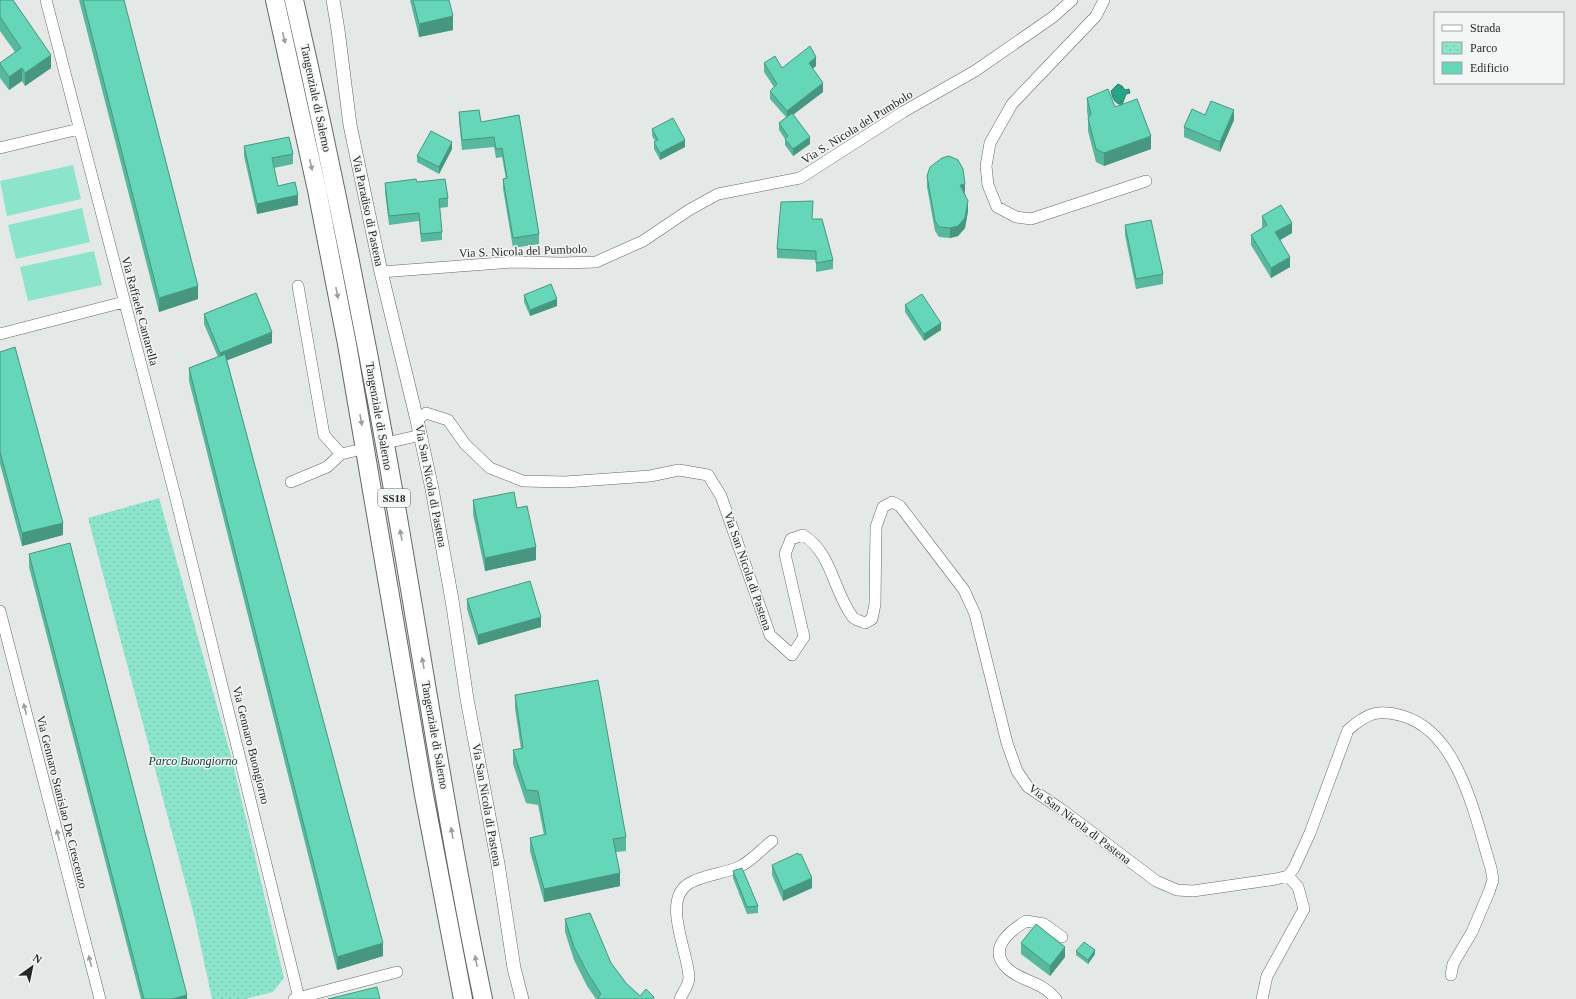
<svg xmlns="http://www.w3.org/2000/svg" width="1576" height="999" viewBox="0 0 1576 999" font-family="Georgia,serif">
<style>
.park{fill:url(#park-dots)}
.garden{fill:#8ce4ca}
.water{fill:url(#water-ripples);stroke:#277e6a}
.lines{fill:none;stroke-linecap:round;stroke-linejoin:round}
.minor-casing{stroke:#646867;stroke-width:12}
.tertiary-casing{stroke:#646867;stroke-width:14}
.trunk-casing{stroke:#646867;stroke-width:20}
.minor{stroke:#fff;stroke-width:11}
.tertiary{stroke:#fff;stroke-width:13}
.trunk{stroke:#fff;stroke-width:18}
.wall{fill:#57b89d}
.shaded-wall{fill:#479680}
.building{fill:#65d6b7;stroke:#479680}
.oneway{fill:#9d9e9e}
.labels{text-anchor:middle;stroke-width:3;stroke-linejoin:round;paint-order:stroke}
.shield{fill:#f2f6f4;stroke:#636564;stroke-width:1}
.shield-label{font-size:11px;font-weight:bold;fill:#262727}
.street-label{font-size:12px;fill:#262727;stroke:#f2f6f4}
.park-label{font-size:12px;font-style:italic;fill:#063b2f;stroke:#f2f6f4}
</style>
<defs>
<pattern id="park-dots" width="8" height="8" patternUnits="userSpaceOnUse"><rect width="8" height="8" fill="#8ce4ca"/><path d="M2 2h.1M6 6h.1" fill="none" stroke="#79c4ae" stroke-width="1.8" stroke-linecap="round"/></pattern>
<pattern id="water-ripples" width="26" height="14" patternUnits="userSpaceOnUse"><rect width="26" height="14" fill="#27a386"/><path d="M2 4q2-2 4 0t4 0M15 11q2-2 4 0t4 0" fill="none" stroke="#21856e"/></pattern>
</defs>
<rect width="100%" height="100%" fill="#e4e9e7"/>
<!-- park -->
<path class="park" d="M159,498l72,258 53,222 -11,14 -28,7h-33l-18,-84 -106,-397z"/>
<!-- garden -->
<path class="garden" d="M73,165l8,34 -74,17 -7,-35z
M82,208l8,34 -74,17 -8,-34z
M94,251l8,34 -74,16 -8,-34z"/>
<!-- water -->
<path class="water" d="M1118,84l4,2 3,4 4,-1 1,4 -4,1 -4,11c-8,-2 -9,-6 -11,-14z"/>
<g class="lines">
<!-- minor casing -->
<g class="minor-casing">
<path id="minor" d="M46,0l130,499 123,499
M1104,0l-8,16 -84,88 -22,39 -4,23 2,19 9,22 19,10 15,2 115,-38
M0,148l79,-19
M381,272l131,-10 50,1 34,-1 47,-21 46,-31 29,-16 82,-16 103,-66 72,-41 78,-54 19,-17
M298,286l26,149 17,19
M0,334l124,-32
M417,420l9,-7 22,7 17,24 25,24 33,13 42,1 85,-6 29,-6 29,5 13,21 49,139 22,20 12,-18 -19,-83 6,-15 12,-4c29,18 30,55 49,81 2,4 9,5 13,7l7,-4 3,-15 1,-77 7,-20 9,-5 8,4 64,84 11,24 32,129 10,28 11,16 33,22 95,72 21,9 16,1 83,-12 12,-3 6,-8 16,-35 38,-103c19,-17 30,-21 55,-14 57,17 72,102 88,152l2,12 -4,12 -17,40 -19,32 -2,11
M395,441l26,-6
M291,482l36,-15 14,-13 13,-3
M0,611l100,388
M294,999l103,-27
M680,999c3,-8 9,-13 9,-22 -1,-25 -27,-76 -1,-93 15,-10 37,-10 53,-18 11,-6 21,-17 31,-25
M1056,999c-16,-19 -34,-17 -48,-30 -22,-20 2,-38 18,-48l18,3 18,13
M1262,999l5,-23 37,-67 -6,-22 -10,-11"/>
</g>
<!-- tertiary casing -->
<g class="tertiary-casing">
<path id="tertiary" d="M333,0l5,30 12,95 31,147 36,148 15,69 20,111 15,99 31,165 16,104 8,31"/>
</g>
<!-- trunk casing -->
<g class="trunk-casing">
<path id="trunk" d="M275,0l42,190 30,154 77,451 39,204
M294,0c35,153 66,306 94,461 32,179 58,360 95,538"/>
</g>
<!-- minor -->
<use href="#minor" class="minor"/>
<!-- tertiary -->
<use href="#tertiary" class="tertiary"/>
<!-- trunk -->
<use href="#trunk" class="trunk"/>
</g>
<!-- wall -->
<path class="wall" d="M0,0l51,68 -26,18 -3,-5 -13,9 -9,-12v-15l15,-11 -15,-21z
M79,0h45l74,299 -39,13z
M410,0h39l4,30 -34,7z
M764,63l18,5 34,-2 -3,2 10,24 -30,23 17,29 -17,12 -8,-11v-6l-6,-9v-7l7,-6 -16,-18v-8l4,-4 -10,-15z
M1087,98l28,9 36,42 -47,17 -8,-4 -8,-31v-13l-1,-7z
M459,112l22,10 38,-7 20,119v10l-26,4 -10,-59v-10h3l-4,-22 -6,1 -2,-11 -32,3 -3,-29z
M1205,115l29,5 -14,32 -36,-15v-10z
M652,129l33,18 -25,13 -6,-11v-7l1,-1 -3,-5z
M244,146l49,8v10l-19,4 4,18 20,19 -41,9 -13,-58z
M452,149l-13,25 -22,-12v-6z
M927,176l38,18 3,17 -3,17 -7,8 -8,2 -11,-1 -4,-6 -8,-44z
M417,182l31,16v9l-9,1 3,24v8l-21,2 -2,-21 -30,4 -4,-33v-9z
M1262,216l30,17 -12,7 10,27 -19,11 -20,-33v-10l12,-7 -1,-2z
M812,219l21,41v9l-17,3v-12l-39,-2v-9z
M1125,225l38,49v10l-27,5 -11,-54z
M524,295l33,11 -27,10 -6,-14z
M905,305l36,25 -17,11 -19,-29z
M204,314l68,29 -45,17 156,596 -46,14 -148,-589v-13l29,-11 -14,-33z
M0,352l63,183 -41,11 -22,-82z
M473,500l44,8 19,52 -51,11 -12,-57z
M29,554l158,445h-46l-112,-432z
M467,599l74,28 -63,18 -11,-36z
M515,695l111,142v14l-10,1 4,34 -76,16 -14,-51v-13l14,-3 -6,-30 -12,-2 -13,-39v-14l8,-1 -6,-41z
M772,865l40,23 -29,13 -11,-26z
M733,871l25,35v7l-11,1 -14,-36z
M565,919l46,44 15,20 14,13 14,3h-58l-9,-13 -13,-26 -9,-28z
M1021,943l44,14 -15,19 -29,-22z
M1076,951l19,3 -7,10 -12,-9z"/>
<!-- shaded-wall -->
<path class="shaded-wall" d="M453,16v14l-34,7v-13z
M51,55v13l-26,18v-13z
M816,57v9l-7,5v-8z
M22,68v13l-13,9v-13z
M823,83v9l-36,27v-8z
M1234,110v10l-14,32v-10z
M1151,136v13l-47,17v-13z
M810,137v7l-17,12v-7z
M685,140v7l-25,13v-7z
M452,142v7l-13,25v-7z
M965,184v10l-5,-9z
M298,195v10l-41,9v-10z
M968,201v10l-3,17 -7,8 -8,2v-10z
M1292,223v10l-17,10v-11z
M1290,257v10l-19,11v-10z
M198,286v13l-39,13v-14z
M557,299v7l-27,10v-6z
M941,323v7l-17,11v-7z
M272,332v11l-52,20v-10z
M63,523v12l-41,11v-13z
M536,547v13l-51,11v-13z
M541,617v10l-63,18v-10z
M620,873v13l-76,16v-13z
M812,878v10l-29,13v-10z
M383,943v13l-46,14v-13z
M1065,947v10l-15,19v-10z
M1095,950v4l-7,10v-4z
M187,995v4h-15z"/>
<!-- building -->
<path class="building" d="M0,0h13l38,55 -26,18 -3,-5 -13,9 -9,-13v-1l21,-15 -21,-31z
M83,0h41l74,286 -39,12z
M413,0h36l4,16 -34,8z
M810,46l6,11 -7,6 14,20 -36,28 -17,-20 7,-7 -13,-21 11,-7 7,12z
M1108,89l7,18 22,-8 14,37 -47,17 -8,-4 -8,-31 3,-4 -4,-16z
M1211,101l23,9 -14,32 -36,-15 8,-18 13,6z
M479,110l2,12 38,-7 20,119 -26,4 -10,-59 4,-1 -5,-30 -6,1 -2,-12 -32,3 -3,-28z
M792,113l18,24 -17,12 -8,-10 3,-3 -9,-13z
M673,118l12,22 -25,13 -6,-11 4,-2 -6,-11z
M431,131l21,11 -13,25 -22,-11z
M289,137l4,17 -21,4 6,28 17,-4 3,13 -41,9 -13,-58z
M949,156l9,4 5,9 2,15 -5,1 8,16 -3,17 -7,8 -8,2 -11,-1 -4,-6 -8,-45 3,-9 12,-9z
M416,179l1,3 28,-3 3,19 -9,1 3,33 -21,2 -2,-21 -30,3 -4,-33z
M813,201l-1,18h10l11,41 -17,3v-12l-39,-2 4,-47z
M1281,205l11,18 -17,9 15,25 -19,11 -20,-33 16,-10 -5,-9z
M1151,220l12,54 -27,5 -11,-54z
M551,284l6,15 -27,11 -6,-15z
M256,293l16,39 -52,21 -16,-39z
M922,294l19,29 -17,11 -19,-29z
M15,347l48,176 -41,10 -22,-81v-100z
M225,354l158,589 -46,14 -148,-589z
M514,492l3,16 10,-2 9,41 -51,11 -12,-58z
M70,543l117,452 -15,4h-28l-115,-445z
M530,581l11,36 -63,18 -11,-36z
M598,680l28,157 -13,2 7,34 -76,16 -14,-51 16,-4 -8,-43 -12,-1 -13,-40 10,-2 -8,-53z
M798,853l1,2 2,-1 11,24 -29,13 -11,-26z
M742,868l16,38 -11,1 -14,-36z
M590,913l21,50 15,20 14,13 6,-7 8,8 -1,2h-53l-2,-2 3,-3 -14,-22 -13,-25 -9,-28z
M1036,924l29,23 -15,19 -29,-23z
M1084,942l11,8 -7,10 -12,-9z
M377,987l3,12h-52z"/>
<!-- one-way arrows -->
<defs><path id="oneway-solid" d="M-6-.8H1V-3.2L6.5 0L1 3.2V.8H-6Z"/></defs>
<g class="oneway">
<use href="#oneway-solid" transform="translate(284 38) rotate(77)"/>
<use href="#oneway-solid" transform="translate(311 165) rotate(78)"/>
<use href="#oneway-solid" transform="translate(337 293) rotate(79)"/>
<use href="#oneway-solid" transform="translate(361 420) rotate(80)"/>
<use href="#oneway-solid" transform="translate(401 535) rotate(-100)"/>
<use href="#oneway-solid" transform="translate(423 663) rotate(-100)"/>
<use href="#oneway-solid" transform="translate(25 709) rotate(-104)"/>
<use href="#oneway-solid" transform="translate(452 833) rotate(-100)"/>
<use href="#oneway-solid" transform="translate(58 835) rotate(-104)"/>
<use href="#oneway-solid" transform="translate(90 961) rotate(-104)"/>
<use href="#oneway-solid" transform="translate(476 961) rotate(-101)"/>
</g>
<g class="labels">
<!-- shield labels -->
<rect class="shield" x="378" y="489" width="32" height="18" rx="3"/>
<g class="shield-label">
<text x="394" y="502">SS18</text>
</g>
<!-- street labels -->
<g class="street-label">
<text transform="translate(316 98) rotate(78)" y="4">Tangenziale di Salerno</text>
<text transform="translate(857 127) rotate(-32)" y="4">Via S. Nicola del Pumbolo</text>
<text transform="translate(368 211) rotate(78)" y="4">Via Paradiso di Pastena</text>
<text transform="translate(523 251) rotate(-2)" y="4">Via S. Nicola del Pumbolo</text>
<text transform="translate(140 311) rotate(75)" y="4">Via Raffaele Cantarella</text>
<text transform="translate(379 416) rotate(80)" y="4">Tangenziale di Salerno</text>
<text transform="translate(431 486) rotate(79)" y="4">Via San Nicola di Pastena</text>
<text transform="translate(748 571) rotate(71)" y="4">Via San Nicola di Pastena</text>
<text transform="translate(435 735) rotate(80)" y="4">Tangenziale di Salerno</text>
<text transform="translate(251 745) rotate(76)" y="4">Via Gennaro Buongiorno</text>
<text transform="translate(62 802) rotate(76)" y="4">Via Gennaro Stanislao De Crescenzo</text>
<text transform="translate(487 805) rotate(80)" y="4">Via San Nicola di Pastena</text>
<text transform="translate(1080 824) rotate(37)" y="4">Via San Nicola di Pastena</text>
</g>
<!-- park labels -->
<g class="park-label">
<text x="193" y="765">Parco Buongiorno</text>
</g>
</g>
<!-- legend -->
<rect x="1434" y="12" width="130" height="72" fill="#f2f6f4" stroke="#a0a3a2"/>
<rect x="1442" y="25" width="20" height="6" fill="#ffffff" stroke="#a0a3a2"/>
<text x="1470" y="32" font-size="12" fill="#262727">Strada</text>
<rect x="1442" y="42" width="20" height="12" fill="url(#park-dots)" stroke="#a0a3a2"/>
<text x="1470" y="52" font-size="12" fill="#262727">Parco</text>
<rect x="1442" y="62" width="20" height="12" fill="#65d6b7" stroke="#a0a3a2"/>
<text x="1470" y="72" font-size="12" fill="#262727">Edificio</text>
<!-- north arrow -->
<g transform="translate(32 967) rotate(33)" stroke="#f2f6f4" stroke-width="3" paint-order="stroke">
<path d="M0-3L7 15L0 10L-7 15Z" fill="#262727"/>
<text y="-6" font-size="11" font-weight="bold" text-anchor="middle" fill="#262727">N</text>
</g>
</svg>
